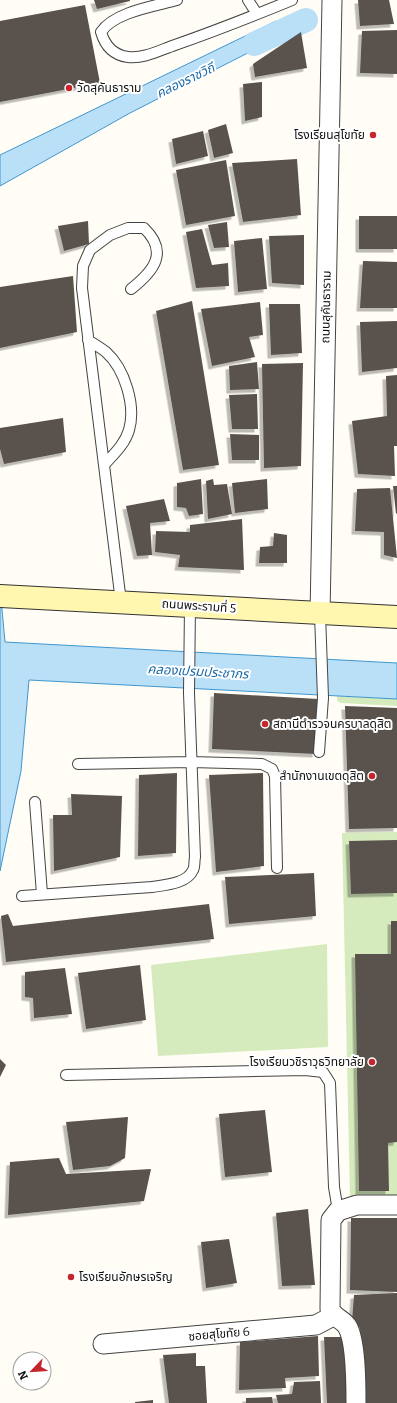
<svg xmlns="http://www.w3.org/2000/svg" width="397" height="1403" viewBox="0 0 397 1403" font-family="Bitter,'Noto Sans Thai',serif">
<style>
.green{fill:#d5ebbd}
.water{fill:#b9e0f7;stroke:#3f96cf}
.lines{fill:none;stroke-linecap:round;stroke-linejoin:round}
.canal{stroke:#b9e0f7;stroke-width:24}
.building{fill:#5a524d;filter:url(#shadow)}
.lane-casing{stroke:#444;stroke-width:12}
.street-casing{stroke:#444;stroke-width:21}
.secondary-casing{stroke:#333;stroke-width:24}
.lane{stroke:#fff;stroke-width:10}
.street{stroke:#fff;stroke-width:19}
.secondary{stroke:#fff6b0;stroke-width:22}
.poi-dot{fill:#c4262e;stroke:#fff;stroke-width:1.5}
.labels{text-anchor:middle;stroke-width:4;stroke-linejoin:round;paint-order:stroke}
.poi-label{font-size:12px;fill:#111;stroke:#fff;text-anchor:start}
.street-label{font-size:12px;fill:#111;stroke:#fff}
.water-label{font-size:13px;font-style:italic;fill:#1768a6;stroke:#fff}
</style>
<defs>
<filter id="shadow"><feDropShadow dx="-3.5" dy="3.5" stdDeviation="0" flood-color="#0004"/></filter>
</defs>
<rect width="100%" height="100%" fill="#fffdf5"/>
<!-- green -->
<path class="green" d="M337,696l60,3v7l-56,-3 -4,-2z
M397,832v365h-47l-8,-364z
M327,944l1,103 -170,9 -7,-91z"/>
<!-- water -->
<path class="water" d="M276,21l11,12 -157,80 -130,73v-31z
M0,588l5,54 392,21v36l-368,-19 -8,91 -21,100z"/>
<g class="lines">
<!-- canal -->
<path class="canal" d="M254,44l52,-24"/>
</g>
<!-- building -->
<path class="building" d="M94,0h36v1l-33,8z
M358,0h31l5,24 -34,2z
M85,5l15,78 -100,19v-81z
M397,30v44l-37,-1 2,-42z
M301,32l6,36 -52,9 -2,-13z
M262,82v35l-17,4 -2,-37z
M226,124l7,29 -19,5 -6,-28z
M203,131l5,25 -32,8 -4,-25z
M297,159l4,56 -58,7 -11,-59z
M226,160l9,56 -49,9 -10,-55z
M359,216h38v33h-38z
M88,221l1,23 -25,7 -6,-25z
M227,222l2,25 -15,1 -6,-23z
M202,229l10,36 16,-2 1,23 -33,2 -10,-56z
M304,235v50l-32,-2 -3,-47z
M262,238l5,51 -29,3 -4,-51z
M363,261l34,1v46h-37z
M73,276l4,56 -77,16v-61z
M192,301l27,164 -36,5 -27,-159z
M260,302l3,33 -14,2 6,20 -43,9 -11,-57z
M269,304h31l2,49 -31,2z
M397,321v47l-35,4 -2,-50z
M257,362l2,27 -29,1 -1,-24z
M303,363l-2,103 -37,2 -2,-104z
M397,375v71h-3l1,30 -37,-2 -6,-53 35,-5 -1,-40z
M257,394l1,35h-26l-3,-34z
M63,418l3,34 -62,12 -4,-15v-21z
M230,434l29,1v25h-27z
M201,479l2,35 -14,2 -3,-8 -9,-1v-24z
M213,479l1,6 13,-1 5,30 -24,5 -2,-38z
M267,479l1,30 -33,4 -3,-30z
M393,486h4v27l-1,1z
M390,488l7,70 -13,-3v-23l-29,-1 2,-42z
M164,499l6,22 -20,2 2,32 -15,1 -11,-50z
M242,519l2,51 -66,-3 2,-12 -25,-3 1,-21 34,1v-7z
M274,533l13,2v28h-28l1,-16 13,-1z
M214,693l104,6 -2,55 -104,-5z
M345,706l52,2v120l-48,1z
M177,773l-1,80 -38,3 1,-81z
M263,773l1,93 -48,6 -7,-97z
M71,794l51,2 -2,61 -66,14 -1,-56h19z
M397,840v53l-46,1 -2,-53z
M314,873l2,43 -87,8 -4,-47z
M209,904l5,35 -208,23 -5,-46 7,-2 5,12z
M391,921h6v221l-9,1 1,48h-30l-4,-237h36z
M140,965l6,55 -60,9 -8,-56z
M65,968l7,46 -38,4 -1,-20 -8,-1v-25z
M0,1059l6,6 -6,12z
M265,1110l7,62 -47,5 -6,-63z
M128,1117l-3,41 -15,8 -37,4 -7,-48z
M59,1158l7,16 85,-5 -7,32 -136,14 2,-53z
M308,1209l7,76 -33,1 -6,-73z
M351,1218h46v74l-47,-2z
M229,1239l8,44 -31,5 -5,-46z
M397,1293v110h-34l-3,-75 -8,-7 2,-26z
M318,1336l1,40 -34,2 1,10 -47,2 1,-48z
M324,1337h19l5,66h-21z
M196,1353v13h9l2,37h-38l-6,-48z
M320,1381l1,22h-43l-2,-8 16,-1 2,-12z
M272,1397l1,6h-27v-5z
M153,1400v3h-18v-1z"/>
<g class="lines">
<!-- lane casing -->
<g class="lane-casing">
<path id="lane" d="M177,0c-22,6 -63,12 -76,32 4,14 12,23 27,25 16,2 32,-7 47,-12 40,-14 78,-29 117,-45
M248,0l9,14
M88,340c6,4 13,8 18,12 19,17 30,54 23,78 -4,14 -15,24 -25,35
M121,602l-39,-314 1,-22 7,-16 20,-15 18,-7h16c25,24 10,43 -13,61
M319,752l4,-54 -3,-84
M78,764l113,-2 71,2 10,5 3,7 2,92
M35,802l7,92
M22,896l130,-9c12,-2 35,-3 41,-17 2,-3 1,-9 2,-13l-6,-164 1,-88
M66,1075l239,-5 18,2 7,11 4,104 4,24"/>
</g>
<!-- street casing -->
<g class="street-casing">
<path id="street" d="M320,614l12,-614
M103,1344l213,-19 17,-9
M356,1403c0,-18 0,-63 -9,-77 -5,-7 -13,-8 -17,-17l1,-89 7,-9 19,-6h40"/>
</g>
<!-- secondary casing -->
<g class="secondary-casing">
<path id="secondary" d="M0,596l397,21"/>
</g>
<!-- lane -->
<use href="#lane" class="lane"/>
<!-- street -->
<use href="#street" class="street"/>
<!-- secondary -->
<use href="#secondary" class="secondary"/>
</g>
<!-- markers -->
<g class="poi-dot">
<circle cx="69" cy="88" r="4"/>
<circle cx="373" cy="135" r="4"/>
<circle cx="265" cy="724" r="4"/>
<circle cx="372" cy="776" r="4"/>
<circle cx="372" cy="1062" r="4"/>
<circle cx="71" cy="1277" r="4"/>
</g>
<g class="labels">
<!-- poi labels -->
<g class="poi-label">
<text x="77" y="92">วัดสุคันธาราม</text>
<text x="365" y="139" text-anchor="end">โรงเรียนสุโขทัย</text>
<text x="273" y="728">สถานีตำรวจนครบาลดุสิต</text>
<text x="364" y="780" text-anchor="end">สำนักงานเขตดุสิต</text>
<text x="364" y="1066" text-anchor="end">โรงเรียนวชิราวุธวิทยาลัย</text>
<text x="79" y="1281">โรงเรียนอักษรเจริญ</text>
</g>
<!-- street labels -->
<g class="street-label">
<text transform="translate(326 307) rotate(-89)" y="4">ถนนสุคันธาราม</text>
<text transform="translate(199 606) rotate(4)" y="4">ถนนพระรามที่ 5</text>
<text transform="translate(219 1334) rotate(-5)" y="4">ซอยสุโขทัย 6</text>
</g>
<!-- water labels -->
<g class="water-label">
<text transform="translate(185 80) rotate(-26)" y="5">คลองราชวิถี</text>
<text transform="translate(198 671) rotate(3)" y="5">คลองเปรมประชากร</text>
</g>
</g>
<!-- north arrow -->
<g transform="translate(32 1371) rotate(245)"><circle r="19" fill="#ffffff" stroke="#a0a0a0"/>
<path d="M0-3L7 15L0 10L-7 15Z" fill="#c4262e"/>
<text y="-6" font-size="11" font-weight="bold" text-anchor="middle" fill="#111111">N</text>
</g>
</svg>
